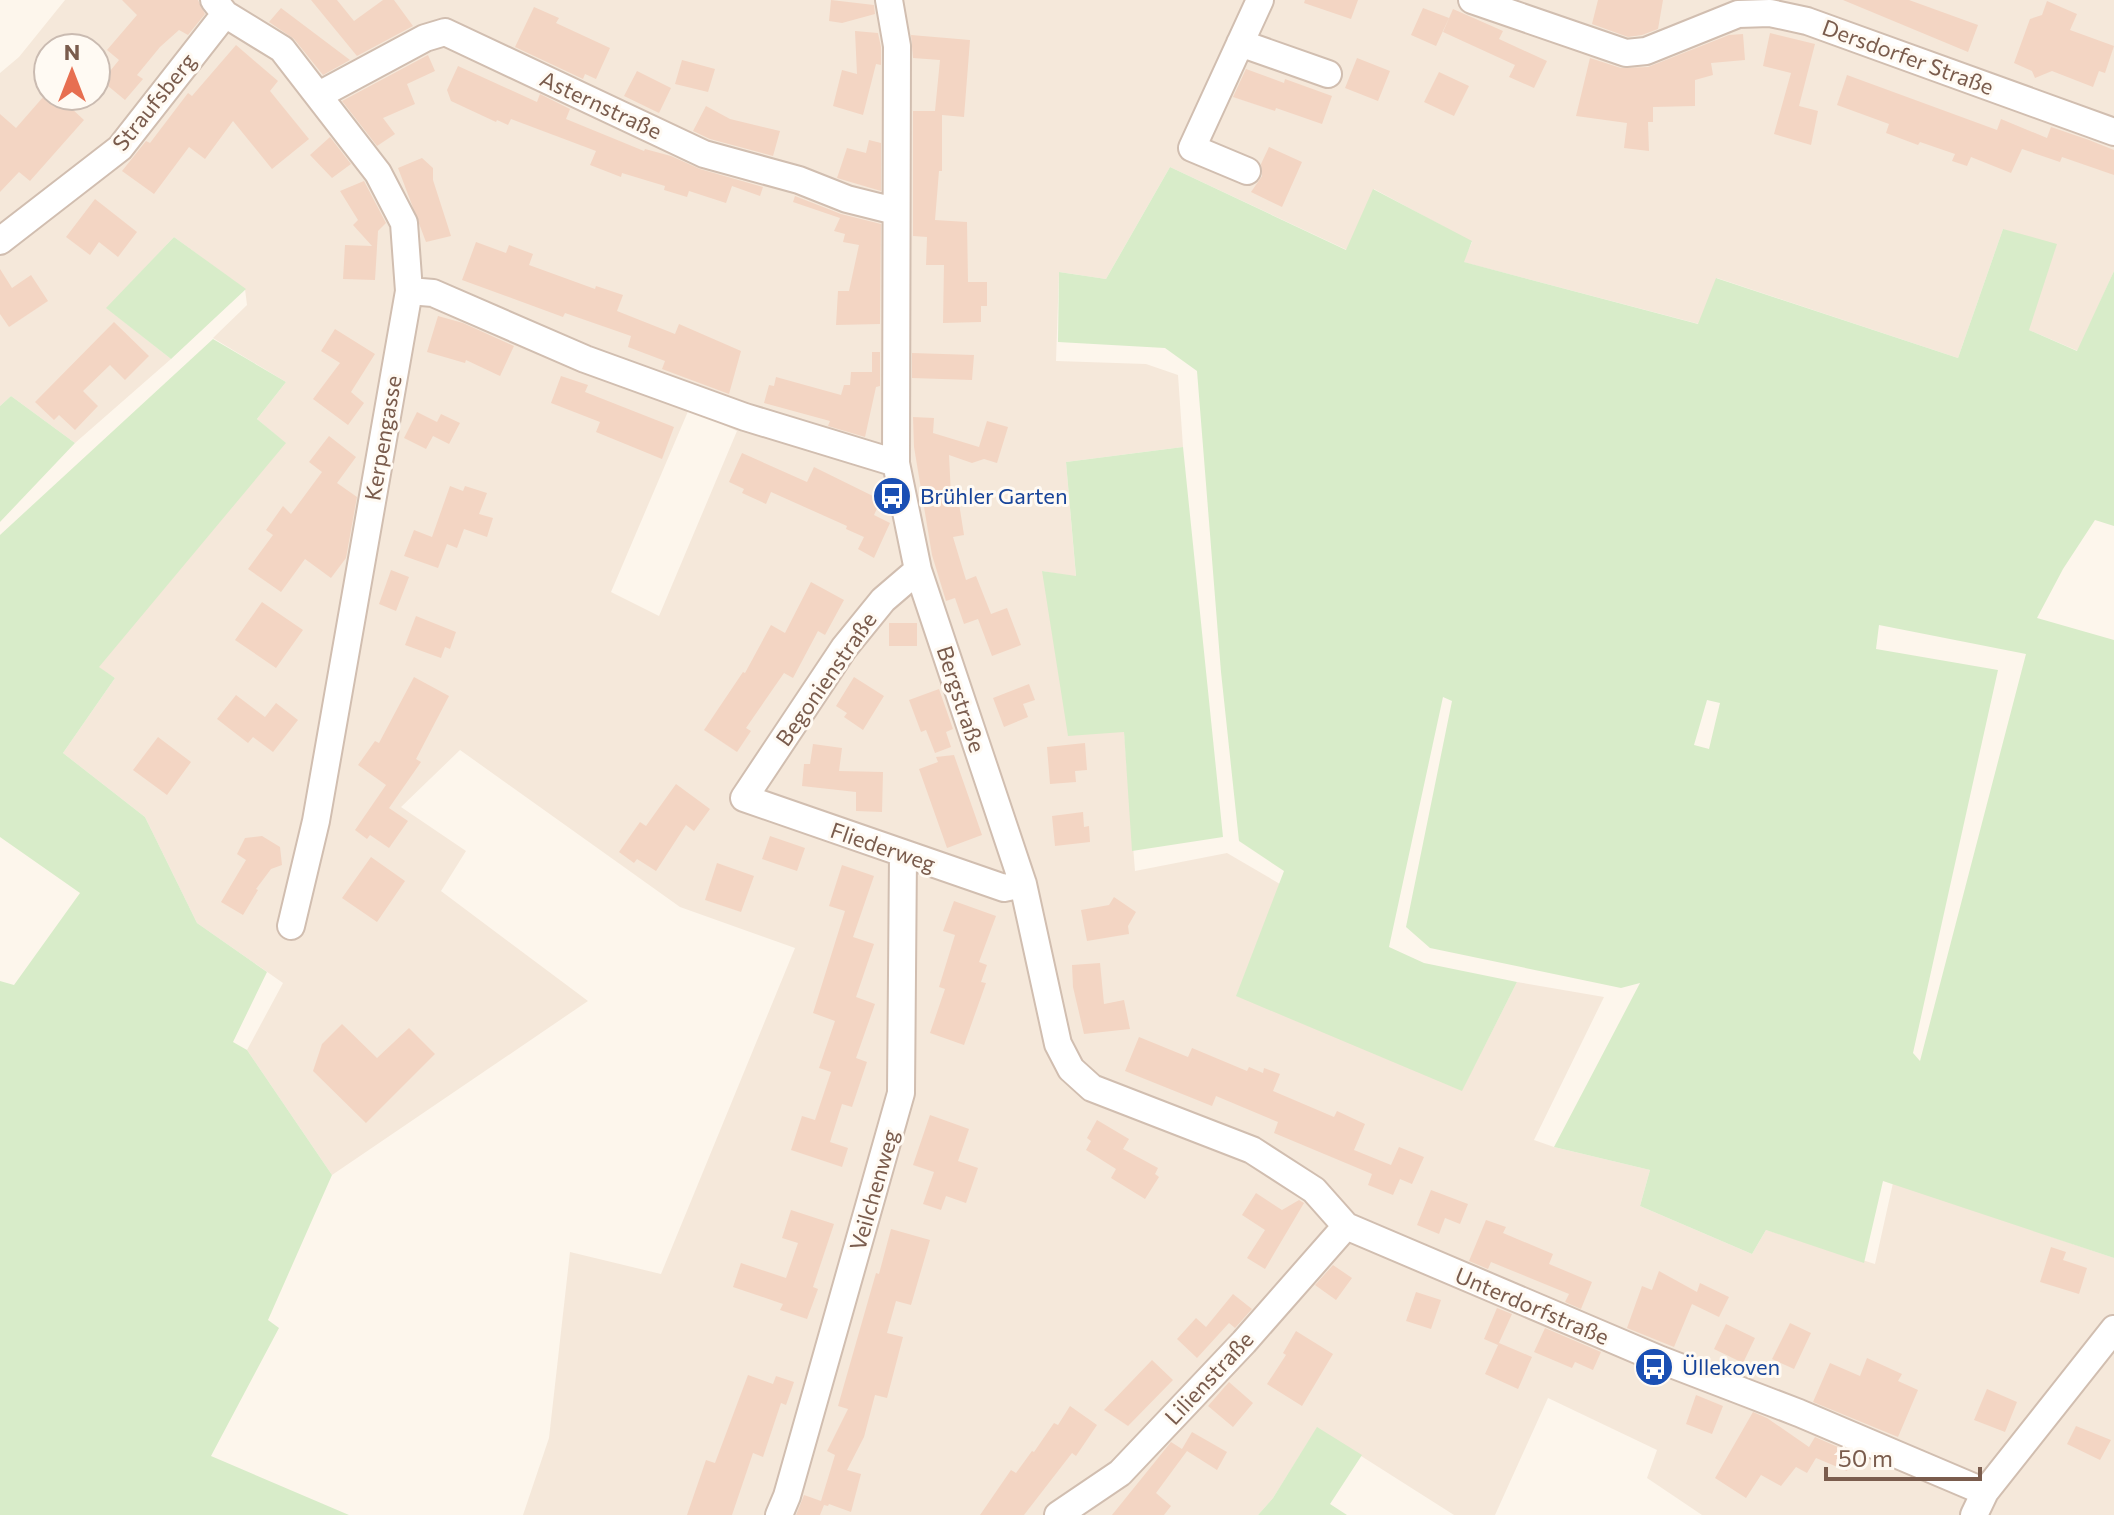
<svg xmlns="http://www.w3.org/2000/svg" width="2114" height="1515" viewBox="0 0 2114 1515" font-family="Commissioner,sans-serif">
<style>
.residential{fill:#f5e8da;fill-rule:evenodd}
.green{fill:#d8ecc9;fill-rule:evenodd}
.building{fill:#f3d5c3}
.lines{fill:none;stroke-linecap:round;stroke-linejoin:round}
.minor-casing{stroke:#d1beb0;stroke-width:30}
.minor{stroke:#fff;stroke-width:26}
.labels{text-anchor:middle;stroke-width:6;stroke-linejoin:round;paint-order:stroke}
.street-label{font-size:22px;fill:#7a5c4d;stroke:#fffaf3}
.transit-label{font-size:22px;fill:#164399;stroke:#fffaf3;text-anchor:start}
</style>
<rect width="100%" height="100%" fill="#fdf6ec"/>
<!-- residential -->
<path class="residential" d="M65,0h2049v271l-36,80 -49,-21 -26,-101 -45,129 -241,-80 -18,46 -236,-62 9,-20 -98,-53 -27,61 -177,-83 -64,112 -47,-7 -3,89 90,3 32,11 5,72 -117,15 10,115 -34,-6 82,160 11,140 92,-18 53,31 -43,111 225,95 55,-108 87,15 -70,143 20,7 96,23 -10,36 112,48 14,-24 109,34 18,-81 221,75v257h-412l-55,-37 10,-28 -109,-52 -53,117h-41l-137,-87 -44,70 -15,17h-735l26,-77 21,-186 91,22 134,-326 -115,-41 -220,-157 -59,57 65,44 -25,40 147,110 -256,174 -85,-125 36,-67 -86,-60 -52,-106 -82,-64 52,-75 -17,-11 187,-224 -28,-24 29,-37 -73,-44 34,-33 -2,-16 -71,-52 -67,71 64,51 -96,84 -64,-47 -11,10v-333l19,-16zM48,48h48v48h-48zM689,409l48,22 -78,185 -48,-24z"/>
<!-- green -->
<path class="green" d="M1170,167l176,83 27,-61 99,52 -8,21 234,62 18,-46 242,80 45,-129 54,15 -28,86 48,21 37,-80v255l-19,-6 -32,49 -26,49 77,22v618l-231,-77 -19,82 -98,-33 -14,24 -112,-48 10,-36 -96,-23 86,-164 -19,5 -191,-40 -24,-21 46,-226 -9,-4 -54,250 35,16 93,19 -55,109 -226,-95 48,-125 -45,-30 -18,-169 -24,-301 -32,-23 -107,-6 1,-70 47,7zM1879,625l147,29 -106,407 -7,-8 85,-383 -122,-21zM1707,700l13,3 -11,46 -15,-4z
M174,237l72,52 -75,70 -65,-51z
M213,339l73,43 -29,37 29,24 -187,224 16,11 -52,75 82,64 52,106 70,49 -34,70 14,8 85,125 -64,145 11,8 -68,128 138,59h-349v-534l14,4 66,-92 -80,-56v-302z
M11,396l64,47 -75,79v-116z
M1183,447l40,390 -91,14 -8,-119 -56,4 -26,-165 34,5 -10,-114z
M1317,1427l45,28 -32,49 17,11h-89l15,-17z"/>
<!-- building -->
<path class="building" d="M122,0h76l7,14 -17,21 -9,-5 -19,17 -23,28 6,4 -18,21 -23,-19 17,-21 -12,-10 30,-35z
M311,0h26l17,21 29,-21h11l19,26 -56,30z
M831,0l43,5 1,9 -33,9 -13,-2z
M1305,0h53l-7,19 -47,-16z
M1598,0h65l-5,29 -16,6 -14,2 -36,-13z
M1843,0h66l69,25 -10,27z
M2047,1l30,13 -7,16 44,16 -9,27 -6,-2 -6,16 -41,-16 -17,7 -3,-7 -18,-8 16,-44 12,-4z
M534,7l25,11 -3,5 54,25 -14,31 -11,-5 -2,5 -68,-32z
M281,8l69,52 -27,15 -29,-36 -25,-17z
M1423,8l26,10 -13,28 -25,-11z
M1453,9l50,22 -4,8 48,22 -13,27 -25,-11 6,-12 -72,-33z
M855,31l23,2 3,14v18l-5,-1 -13,51 -30,-9 9,-36 15,4z
M1770,33l45,11 -16,62 19,5 -7,34 -37,-11 17,-61 -28,-7z
M1743,34l2,26 -34,3 2,12 -18,5v26l-42,1v15h-5l1,29 -25,-3 3,-25 -51,-7 14,-58 31,10 27,-1 81,-32z
M911,35l59,5 -6,77 -22,-2v56h-3l-4,49 32,2 1,60h19v24h-6v16l-38,1 1,-58h-18l1,-28 -14,-1v-125h22l5,-51 -27,-2z
M236,45l42,36 -8,10 39,48 -37,30 -39,-48 -28,38 -16,-12 -35,47 -32,-23 24,-30 4,2 38,-50 4,3z
M428,55l7,16 -28,13 8,20 -32,14 12,16 -18,12 -35,-45z
M1357,58l33,13 -12,30 -33,-13z
M682,60l33,9 -7,23 -33,-8z
M458,66l79,36 3,-8 30,15 -4,10 78,32 1,-2 26,7 29,13 63,18 -3,9 -28,-10 -6,17 -37,-12 -2,6 -23,-7 1,-4 -43,-13 -1,4 -31,-12 6,-14 -85,-32 -3,6 -11,-5 -1,2 -45,-21 -4,-11z
M1246,69l38,14 1,-4 47,17 -10,28 -46,-16 -1,3 -42,-14z
M637,71l34,17 -12,25 -35,-17z
M1439,72l30,14 -15,30 -30,-14z
M1847,75l150,55 4,-11 46,19 4,-11 38,13 25,10v25l-52,-18 -2,5 -38,-13 -11,24 -40,-16 -4,9 -15,-5 3,-7 -35,-12 -2,3 -32,-12 3,-9 -52,-19z
M44,96h14l26,24 -54,61 -11,-9 -19,20v-78l16,14z
M706,106l24,13 50,12 -7,25 -63,-17 -17,-8z
M330,137l21,27 -19,14 -22,-23z
M869,140l12,3v48l-44,-13 10,-30 19,5z
M1269,147l33,15 -20,45 -31,-15 11,-16 -1,-12z
M422,158l11,10v12l18,56 -25,6 -28,-74z
M364,181l22,42 -8,8 -3,49 -32,-1 2,-34 27,1 -19,-21 5,-5 -18,-29z
M795,196l46,18 40,10 -1,100 -44,1 2,-34h11l10,-46 -16,-3 2,-8 -11,-3 6,-13 -47,-16z
M95,199l42,33 -19,25 -19,-15 -9,13 -24,-18z
M476,242l30,11 3,-8 24,9 -4,11 66,24 1,-3 27,9 -6,16 58,23 4,-10 62,27 -12,43 -67,-25 3,-8 -37,-14 3,-11 -66,-23 -2,4 -101,-37z
M0,269l12,19 19,-13 17,26 -39,26 -9,-13z
M438,316l25,7 51,23 -14,30 -34,-16 -1,3 -38,-11z
M114,322l35,34 -24,24 -15,-15 -27,26 15,15 -23,24 -16,-15 -5,5 -19,-18z
M335,329l40,25 -24,38 13,11 -16,22 -35,-26 27,-36 -19,-12z
M872,352h8v34l-4,1 -11,50 -37,-11 2,-5 -66,-18 5,-18 5,1 2,-9 65,18 3,-10h6l1,-13h21z
M912,353l62,2 -2,25 -60,-2z
M561,376l27,9 -3,7 89,35 -12,32 -66,-27 4,-10 -49,-19z
M417,412l20,10 4,-8 19,9 -11,21 -16,-8 -7,13 -22,-11z
M913,417l21,1 -1,15 46,14 8,-26 21,6 -11,36 -13,-4 -12,4 -23,-8 2,41 7,1 6,38 -11,2 13,43 10,-4 15,38 16,-6 14,37 -29,11 -14,-37 -14,5 -9,-26 -9,3 -14,-46 -18,-108z
M329,436l27,21 -19,26 20,14 -11,61 -15,20 -26,-19 -24,33 -33,-23 25,-34 -7,-5 17,-24 8,8 31,-42 -13,-10z
M742,453l65,29 7,-15 67,33 -7,15 16,8 -16,35 -16,-9 6,-12 -18,-8 1,-3 -76,-34 -5,12 -24,-11 2,-4 -15,-7z
M450,486l13,5 2,-5 22,7 -8,21 14,4 -6,19 -23,-8 -7,19 -10,-4 -9,24 -34,-12 10,-26 18,7z
M391,570l18,7 -13,34 -17,-7z
M811,582l33,18 -19,35 -7,-4 -25,47 -9,-5 -38,55 5,3 -14,21 -33,-22 39,-58 2,1 26,-48 14,8z
M262,602l41,28 -27,38 -41,-28z
M416,616l40,16 -6,17 -5,-2 -4,11 -36,-13z
M889,623h28v23h-28z
M414,677l35,19 -33,63 5,3 -32,46 19,13 -19,27 -19,-13 -3,4 -12,-9 31,-45 -28,-20 17,-24 4,2z
M854,677l30,19 -21,34 -19,-13 3,-4 -11,-7z
M1029,684l6,16 -12,4 5,13 -24,10 -11,-29z
M939,689l14,40 -7,3 5,15 -16,6 -9,-23 -5,2 -12,-32z
M236,695l29,22 11,-14 22,17 -25,32 -20,-15 -5,6 -31,-24z
M158,737l33,25 -24,33 -34,-25z
M1085,743l2,27 -12,1 1,11 -26,2 -3,-37z
M813,744l29,4 -3,23 44,1 -1,40 -26,-1v-19l-54,-6 2,-22h6z
M954,755l28,80 -35,13 -28,-79 19,-7 -2,-5z
M676,784l34,25 -16,22 -8,-6 -30,46 -19,-12 -3,4 -15,-11 21,-30 6,4z
M1083,812l1,15 5,-1 1,16 -35,4 -3,-30z
M262,836l18,11 2,18 -11,4 -15,20 2,1 -15,25 -22,-13 25,-42 -9,-6 8,-16z
M770,836l35,12 -8,23 -35,-12z
M371,857l34,24 -28,41 -35,-24z
M717,863l37,13 -13,36 -36,-12z
M842,865l32,11 -21,61 21,7 -18,53 19,7 -19,54 11,4 -15,45 -10,-3 -12,38 18,6 -6,19 -51,-17 11,-34 13,4 16,-48 -12,-4 16,-47 -22,-8 32,-102 -16,-5z
M1114,897l22,15 -8,14 1,8 -42,7 -6,-31 28,-5z
M954,901l42,15 -17,46 8,3 -6,17 5,1 -22,62 -34,-12 15,-44 -6,-2 16,-52 -12,-4z
M1100,963l4,41 20,-4 6,29 -46,5 -11,-47 -1,-22z
M342,1024l35,34 32,-30 26,26 -69,69 -53,-52 9,-27z
M1139,1037l49,20 4,-9 55,23 2,-4 14,6 1,-5 16,6 -7,17 61,26 3,-6 28,13 -11,26 37,15 8,-18 25,10 -12,27 -12,-5 -7,16 -25,-10 4,-11 -98,-41 4,-11 -62,-26 -4,10 -87,-35z
M930,1115l39,14 -11,32 20,7 -12,35 -20,-7 -5,14 -18,-6 11,-32 -21,-7z
M1097,1120l32,19 -6,10 35,19 -3,6 4,3 -14,22 -34,-21 5,-9 -30,-19 5,-9 -4,-3z
M1431,1190l37,14 -8,20 -15,-6 -6,16 -22,-9z
M1256,1193l26,17 17,-10 5,3 -39,66 -18,-11 18,-28 -23,-15z
M791,1210l43,14 -21,63 5,2 -11,30 -27,-9 3,-6 -50,-17 8,-24 45,15 12,-35 -16,-5z
M1486,1220l20,7 -3,6 50,21 -4,10 43,18 -11,27 -16,-7 4,-8 -78,-32 -3,7 -19,-8z
M891,1229l39,11 -19,65 -15,-4 -9,32 16,4 -16,61 -12,-3 -11,42 -17,33 14,4 -10,38 -22,-8 -1,2 -4,-1 -4,10h-24l8,-20 17,6 14,-46 -8,-4 21,-42 -10,-3 38,-133 3,1z
M2051,1247l15,5 -3,8 24,8 -8,26 -39,-12z
M1333,1265l19,13 -16,22 -21,-15z
M1659,1271l38,21 3,-9 29,14 -10,20 -27,-13 -18,43 -47,-19 15,-42 10,4z
M1416,1292l25,8 -10,29 -25,-8z
M1233,1294l19,15 -17,19 -6,-5 -32,35 -20,-19 19,-21 10,9z
M1497,1308l15,6 -14,31 -14,-6z
M1790,1323l21,10 -17,36 -22,-10z
M1726,1324l29,14 -12,25 -29,-14z
M1545,1328l56,24 -8,18 -18,-8 -3,6 -38,-16z
M1296,1331l37,23 -31,52 -35,-22 19,-29 -3,-2z
M1499,1343l33,14 -14,32 -33,-15z
M1867,1358l35,16 -4,7 20,9 -20,47 -85,-35 17,-39 30,13z
M1152,1360l21,20 -45,46 -24,-16z
M748,1375l25,9 3,-8 18,6 -8,23 -5,-2 -18,54 -10,-4 -21,62h-45l19,-55 9,3z
M1229,1382l24,21 -20,24 -25,-21z
M1987,1389l30,13 -12,30 -31,-12z
M1696,1395l27,11 -11,28 -26,-10z
M1070,1406l27,19 -21,31 -4,-3 -48,62h-44l31,-45 5,3 16,-22 2,1 20,-29 4,2z
M1753,1412l14,6 42,29 6,-10 39,17 -7,17 -31,-13 -9,15 -11,-6 -15,19 -20,-11 -15,23 -31,-20z
M2076,1426l35,14 -11,20 -33,-16z
M1192,1432l35,20 -10,18 -30,-19 -31,42 15,13 -7,9h-52l59,-73 11,7z"/>
<g class="lines">
<!-- minor casing -->
<g class="minor-casing">
<path id="minor" d="M214,0l11,14 57,35 96,124 26,50 5,68 -93,530 -25,105
M889,0l8,46 -1,417 22,107 105,314 35,160 13,25 21,19 160,62 62,40 32,36 315,134 138,53 186,79
M1472,0l154,53 20,-2 92,-37 32,-1 37,8 307,111
M1240,43l88,31
M319,95l106,-57 20,-6 259,122 95,26 48,19 48,12
M1247,171l-55,-23 68,-148
M0,241l120,-93 105,-134
M409,291l24,2 152,66 160,58 151,46
M918,570l-35,30 -39,48 -100,150 260,90 19,-4
M779,1515l8,-19 114,-403 2,-238
M1058,1515l62,-42 124,-131 102,-116
M1974,1515l11,-23 129,-163"/>
</g>
<!-- minor -->
<use href="#minor" class="minor"/>
</g>
<!-- icons -->
<defs>
<g id="bus-disc" transform="scale(2)"><circle r="9.5" fill="#1a4fb4" stroke="#fffaf3"/><path d="M-5-6H5V4H4V6H2V4H-2V6H-4V4H-5ZM-3.5-4V0h7V-4ZM-3.5 1.2v1.5H-2V1.2ZM2 1.2v1.5H3.5V1.2Z" fill="#fff"/></g>
</defs>
<g fill-rule="evenodd">
<use href="#bus-disc" x="892" y="496"/>
<use href="#bus-disc" x="1654" y="1367"/>
</g>
<g class="labels">
<!-- street labels -->
<g class="street-label">
<text transform="translate(1908 57) rotate(20)" y="8">Dersdorfer Straße</text>
<text transform="translate(154 102) rotate(-51)" y="8">Straufsberg</text>
<text transform="translate(601 105) rotate(25)" y="8">Asternstraße</text>
<text transform="translate(383 438) rotate(-80)" y="8">Kerpengasse</text>
<text transform="translate(826 679) rotate(-55)" y="8">Begonienstraße</text>
<text transform="translate(961 699) rotate(72)" y="8">Bergstraße</text>
<text transform="translate(883 847) rotate(19)" y="8">Fliederweg</text>
<text transform="translate(874 1190) rotate(-74)" y="8">Veilchenweg</text>
<text transform="translate(1532 1306) rotate(23)" y="8">Unterdorfstraße</text>
<text transform="translate(1209 1378) rotate(-47)" y="8">Lilienstraße</text>
</g>
<!-- transit labels -->
<g class="transit-label">
<text x="920" y="504">Brühler Garten</text>
<text x="1682" y="1375">Üllekoven</text>
</g>
</g>
<!-- north arrow -->
<g transform="translate(72 72)"><circle r="38" fill="#fffaf3" stroke="#cabbb1" stroke-width="2"/>
<path d="M0-6L14 30L0 20L-14 30Z" fill="#e76f51"/>
<text y="-12" font-size="22" font-weight="bold" text-anchor="middle" fill="#7a5c4d">N</text>
</g>
<!-- scale -->
<path d="M1826 1467v12h154v-12" fill="none" stroke="#7a5c4d" stroke-width="4"/>
<text x="1838" y="1467" font-size="24" fill="#7a5c4d" stroke="#fffaf3" stroke-width="6" paint-order="stroke">50 m</text>
</svg>
